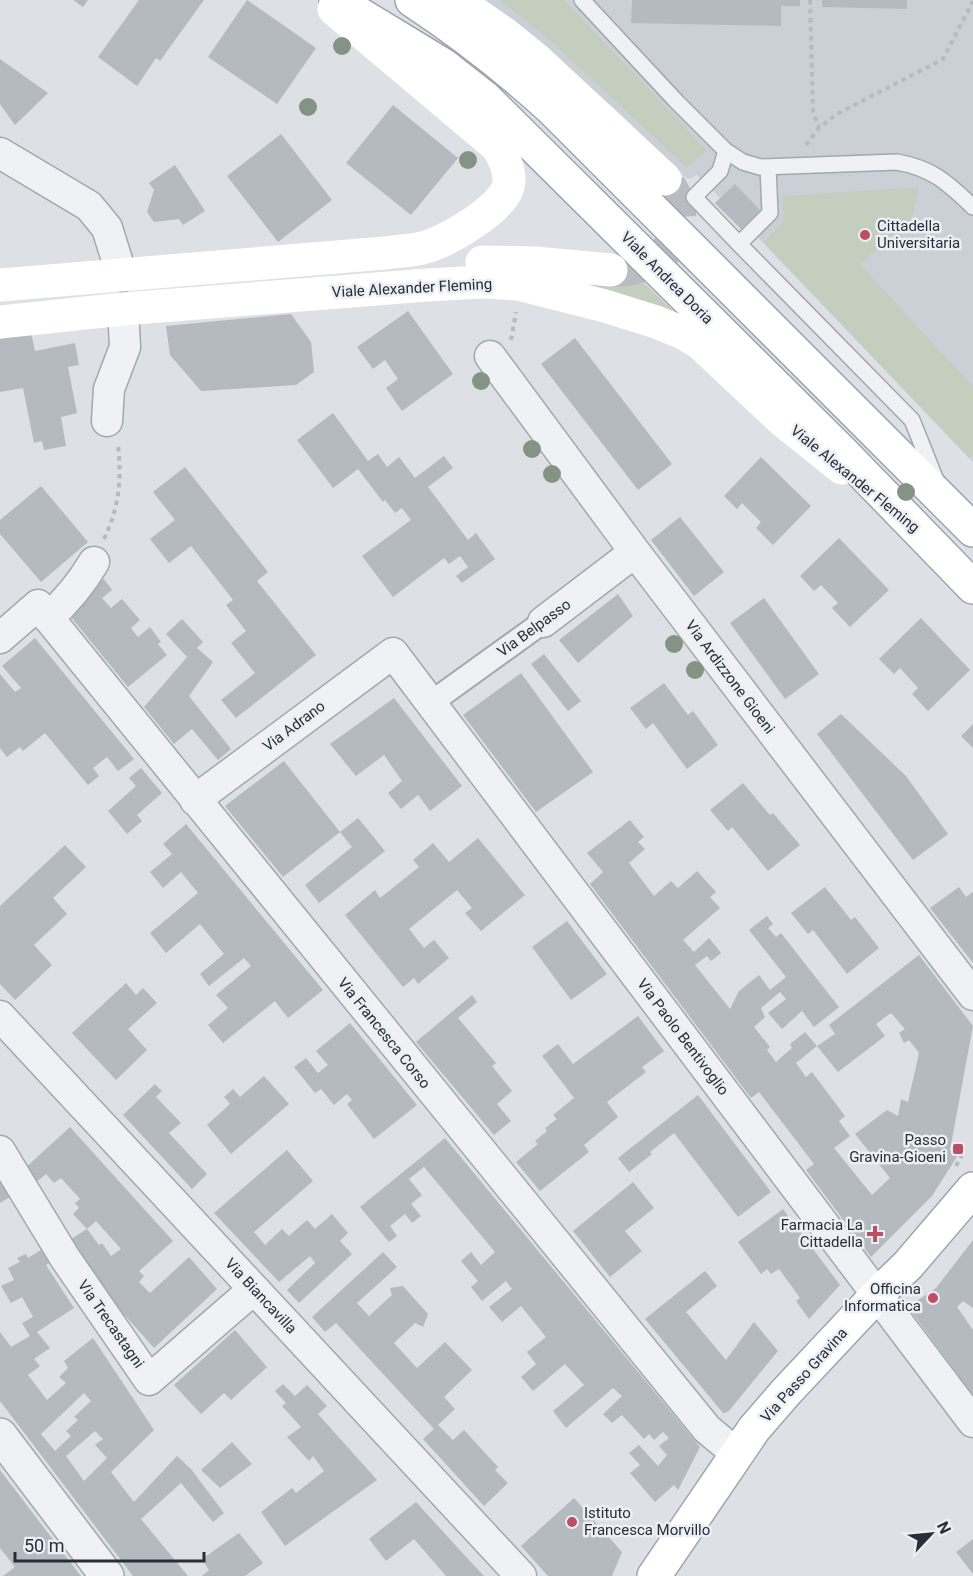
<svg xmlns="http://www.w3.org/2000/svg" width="973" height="1576" viewBox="0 0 973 1576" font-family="Roboto,sans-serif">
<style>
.built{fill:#cbd0d6}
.green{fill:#c3cebf}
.building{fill:#b5bac1;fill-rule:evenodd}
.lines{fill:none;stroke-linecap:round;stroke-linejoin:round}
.secondary-tunnel{stroke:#b9bdc3;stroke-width:33;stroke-dasharray:33 16;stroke-linecap:butt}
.service-casing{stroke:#a3a7ae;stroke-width:18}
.pedestrian-casing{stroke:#a3a7ae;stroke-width:26}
.minor-casing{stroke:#a3a7ae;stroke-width:33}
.tertiary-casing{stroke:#a3a7ae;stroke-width:36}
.primary-casing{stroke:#9ea5af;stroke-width:36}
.path{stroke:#b7bbc0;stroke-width:4;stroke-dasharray:4.5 4.5;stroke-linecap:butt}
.service{stroke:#eff1f4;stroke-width:15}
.pedestrian{stroke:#eff1f4;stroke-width:22}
.minor{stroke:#eff1f4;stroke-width:30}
.tertiary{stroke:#eff1f4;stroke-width:33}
.secondary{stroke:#fff;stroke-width:33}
.primary{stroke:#fff;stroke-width:33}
.tree{fill:#859385}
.poi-dot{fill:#be4e61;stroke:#eceff3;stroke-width:2}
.labels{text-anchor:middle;stroke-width:5;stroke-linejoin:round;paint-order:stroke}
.poi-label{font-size:15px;fill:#282f3a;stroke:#eceff3;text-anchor:end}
.street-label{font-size:15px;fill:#282f3a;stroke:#eceff3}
</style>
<rect width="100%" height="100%" fill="#dde0e5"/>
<!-- built -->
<path class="built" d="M484,0h489v462l-227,-237 -5,4 -26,-26 5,-5 -23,-23 -8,4 -4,-2 -68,-66 -74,-66z"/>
<!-- green -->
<path class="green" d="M500,0h64l143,150 -20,18 -134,-125z
M919,187l-6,29 -53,49 113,121v68l-4,4 -206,-216 20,-19v-27z
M532,273l93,12 19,-2 37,35z"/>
<!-- building -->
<path class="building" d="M73,0h15l-5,7z
M139,0h65l-44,61 -4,-3 -19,28 -39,-29z
M247,0l69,48 -39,56 -69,-47z
M632,0h168v6h-19v20l-150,-3z
M822,0h85v9l-85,-2z
M0,59l48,34 -33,32 -15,-21z
M393,105l65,53 -47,57 -65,-52z
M281,134l51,66 -54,42 -51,-66z
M175,165l30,46 -22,14 -4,-6 -25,3 -7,-10 7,-22 -5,-7z
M735,184l25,26 -19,19 -26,-26z
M408,311l45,63 -51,37 -16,-23 12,-9 -13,-19 -12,9 -16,-22z
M291,314l20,28 3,30 -18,13 -95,6 -31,-36 -4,-29z
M31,333l4,18 40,-8 4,22 -11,2 9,46 -16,4 5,29 -22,4 -2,-9 -8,2 -11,-55 -23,4v-53z
M575,338l97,126 -34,26 -97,-126z
M333,413l35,48 10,-7 9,13 12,-10 16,21 29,-22 9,12 -25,19 40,53 8,-7 19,26 -33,24 -6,-7 12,-9 -8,-11 -11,8 -5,-6 -51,39 -31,-41 49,-36 -9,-12 -7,5 -10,-13 -2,2 -25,-33 -25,19 -36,-48z
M761,457l50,49 -38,39 -17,-17 5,-6 -19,-19 -5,6 -13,-13z
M185,467l83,105 -11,9 59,74 -80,63 -15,-18 34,-27 -24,-30 15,-12 -20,-26 7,-5 -42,-54 -22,17 -19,-24 25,-19 -22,-28z
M41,486l47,56 -47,40 -41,-48v-14z
M680,517l44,55 -30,24 -43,-56z
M839,538l50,52 -39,37 -18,-19 6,-5 -17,-18 -7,6 -14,-15z
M104,579l8,11 -10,8 9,10 11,-9 18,21 -9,8 7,9 12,-10 11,15 -3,2 9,11 -39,32 -62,-76z
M618,594l15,22 -55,47 -19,-23z
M764,598l55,76 -34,25 -55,-76z
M921,618l49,52 -42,41 -16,-17 6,-6 -18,-20 -6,6 -15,-15z
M182,619l21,23 -6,6 16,14 -24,34 42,53 -13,11 -26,-31 -18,15 -30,-37 43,-50 -21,-23z
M35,638l99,121 -16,12 -11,-14 -14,11 6,8 -11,9 -43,-52 -22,18 -3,-4 -13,10 -7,-9v-74l15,18 6,-4 -19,-22z
M544,654l37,47 -13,10 -37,-47z
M521,673l72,99 -57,40 -73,-97z
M664,683l24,32 5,-4 25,34 -31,24 -34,-46 -7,6 -16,-21z
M394,698l68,88 -32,25 -12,-16 -17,14 -13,-16 14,-12 -18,-26 -28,21 -26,-32z
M841,714l65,62 42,58 -35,26 -96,-126z
M973,724v24l-12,-12z
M284,761l56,71 -57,45 -58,-71z
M141,768l21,25 -25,22 5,6 -15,13 -19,-23 28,-25 -7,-8z
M743,783l27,32 3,-2 27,32 -32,26 -36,-44 -4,4 -18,-21z
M358,818l27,33 -66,52 -14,-18 47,-38 -12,-15z
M630,820l14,17 -6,5 7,7 -16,14 25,33 17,-15 7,7 19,-17 19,21 -6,5 10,11 -37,32 11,12 15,-14 12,15 -10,8 -4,-5 -12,9 35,44 9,-18 20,-16 11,15 16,-13 -37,-47 18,-14 6,8 -5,4 8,9 5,-4 58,74 -25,20 -12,-16 -20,18 -14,-16 18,-14 -6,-7 -19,16 4,9 -11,10 16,20 -3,3 9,12 16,-14 -2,-4 15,-12 12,14 -21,17 10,14 6,-5 33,44 -6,5 11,15 -16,12 38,47 18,-17 -35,-44 32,-24 11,6 3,-17 7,3 11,-49 -10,-13 -5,3 -5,-10 6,-4 -14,-16 -15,11 9,12 -47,36 -21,-26 18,-12 -6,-9 90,-70 54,71 -23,124 8,5 -26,41 -61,61 -65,-87 8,-6 -55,-72 -8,6 -161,-214 13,-12 -16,-19z
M186,824l137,166 -35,28 -13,-17 -52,42 -15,-18 20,-17 -12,-13 35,-29 -7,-8 -35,28 -9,-12 24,-20 -24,-30 -34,29 -16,-20 48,-40 -17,-21 -18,16 -13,-16 22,-18 -9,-10z
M478,838l47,57 -44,36 -16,-18 7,-5 -15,-18 -48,39 15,19 10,-8 15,18 -31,26 -4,-6 -11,9 -58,-72 30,-25 5,8 39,-31 -6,-7 20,-17 16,19z
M65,845l21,22 -33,31 14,16 -33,31 18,20 -37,35 -15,-16v-78z
M825,887l26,33 4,-3 24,31 -32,26 -34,-44 -5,4 -17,-21z
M959,887l7,10 7,-5v71l-43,-55z
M567,921l40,53 -36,26 -39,-53z
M126,983l10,12 7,-7 14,15 -29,26 19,21 -31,30 -44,-47z
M472,995l5,7 -19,16 38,45 -4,3 20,25 -15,13 14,17 -17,14 -78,-93z
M638,1016l26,35 -22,16 4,5 -39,30 11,15 -34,28 5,7 -49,39 -24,-29 22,-18 -3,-3 12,-10 -2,-3 12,-9 -4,-4 21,-17 -32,-42 16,-12 15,20z
M350,1023l67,82 -43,34 -27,-35 5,-4 -5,-6 -13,11 -13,-16 -6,4 -21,-26 12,-9 12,15 10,-8 -12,-14z
M264,1076l25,28 -58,50 -24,-29 23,-21 -6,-7 9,-8 7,8z
M155,1084l7,7 -6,6 25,26 -12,10 38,41 -15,15 -69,-74z
M698,1095l73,97 -33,25 -64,-84 -24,19 2,2 -23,18 -11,-14z
M70,1127l103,114 -34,30 5,5 -5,6 11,11 39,-36 28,32 -63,59 -33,-37 -50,-72 16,-10 -14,-15 6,-6 -4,-5 5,-4 -19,-21 -7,5 -8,-9 -13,11 -10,-15zM96,1221l25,28 -10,7 -9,-13 -3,2 -12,-16z
M445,1138l255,309 -22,43 -4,-5 -19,17 -25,-29 10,-8 -11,-12 10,-8 19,21 9,-11 -8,-9 10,-8 -6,-6 -9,8 -5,-6 -5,5 -22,-24 -10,8 -9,-9 19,-18 -9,-8 -47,40 -13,-17 31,-26 -19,-21 -32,27 -12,-14 15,-13 -9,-12 19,-15 -25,-31 -19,16 -13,-15 23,-18 -6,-8 -24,20 -11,-14 7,-6 -17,-20 10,-9 10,13 14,-13 -71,-85 -15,12 13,16 -11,9 10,12 -9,7 -7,-9 -15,12 7,10 -8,6 -29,-35z
M287,1150l26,31 -59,51 11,13 17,-16 7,7 18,-16 8,9 17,-15 16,19 -8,8 12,13 -53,49 -12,-13 28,-27 -5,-7 -31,26 -65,-69z
M0,1182l10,15 -10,6z
M633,1182l21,26 -29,23 17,20 -32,26 -37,-46z
M783,1209l57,76 -31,34 -13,-18 4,-3 -21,-29 -8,5 -4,-5 -6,5 -23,-32z
M973,1240v68l-10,-7 -6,6 16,23v65l-65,-88 28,-19z
M41,1250l8,13 -3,2 28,43 -37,24 13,16 -16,11 6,7 -12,9 19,25 19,-17 -7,-6 9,-9 -4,-7 29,-23 61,92 -43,42 23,30 43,-46 14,13 33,44 -11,9 -32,-39 -40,36 47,57h-55l-133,-175v-69l11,15 19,-11 -8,-13 11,-6 -11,-20 -11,6 -10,-17 13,-6 -6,-12 12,-6 -3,-4 9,-4 2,4zM84,1393l7,8 -17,16 4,3 -12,11 5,5 -16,15 -14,-17zM95,1431l8,8 -8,6 12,13 -23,23 -18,-25z
M383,1252l14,15 -40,36 12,13 23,-21 -2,-7 13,-2 25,28 -5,13 -8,-4 -21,20 23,25 28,-26 27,28 -28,27 11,12 -17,16 15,15 11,-10 34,37 -3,3 13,13 -24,23 -61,-67 11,-10 -98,-106 -11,9 -13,-15z
M705,1271l12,15 -31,26 40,48 28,-38 24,29 -50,61 -5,1 -78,-94z
M235,1330l32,37 -36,33 -7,-7 -23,21 -27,-29z
M283,1384l12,12 12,-11 20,21 -9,8 59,66 -92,66 -24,-34 31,-24 4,5 28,-22 -11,-15 -4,5 -22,-24 14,-10 -19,-21 4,-3 -11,-12z
M232,1442l20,22 -32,24 -19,-18z
M0,1470l77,101 4,5h-78l12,-9 -15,-19z
M574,1498l48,54 -10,24h-64l-27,-30z
M416,1502l52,57 16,17h-38l-32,-37 -28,22 -17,-22z
M239,1533l24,30 -18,13h-43l7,-6 -7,-11z
M973,1539v35l-17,-22z"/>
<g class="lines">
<!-- secondary-tunnel -->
<path class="secondary-tunnel" d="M611,270c54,3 91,-44 54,-91"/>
<!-- service casing -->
<g class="service-casing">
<path id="service" d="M582,0l94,101 50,50 17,11 17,5 137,-5c35,6 51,21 76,45
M726,151l-6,20 -26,26 45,47
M768,167l2,46 -31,31 173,176 24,60"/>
</g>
<!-- pedestrian casing -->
<g class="pedestrian-casing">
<path id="pedestrian" d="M432,702l111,-80"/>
</g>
<!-- minor casing -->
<g class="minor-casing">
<path id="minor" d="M0,153l89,53 18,22 15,48
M490,356l145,196 338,443
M107,421l2,-32 16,-42 -2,-38
M48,618c19,-17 33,-34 46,-56
M543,622l92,-70
M0,638l38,-33 669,824 30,25
M195,800l198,-147 580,769
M0,1016l521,560
M0,1151l65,107 84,122 105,-91"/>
</g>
<!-- tertiary casing -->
<g class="tertiary-casing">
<path id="tertiary" d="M0,1435l107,141"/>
</g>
<!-- primary casing -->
<g class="primary-casing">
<path id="primary" d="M336,0l107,65 42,33 358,355 130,134
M412,0c50,33 96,69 140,109l421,421
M654,1576l100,-147 32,-37 91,-97 31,-30 65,-76"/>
</g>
<!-- path -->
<path class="path" d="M810,0l3,112 6,16
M806,145l13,-17 18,-14 106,-55 30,-58
M511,340l5,-28
M104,539c15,-31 18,-60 14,-94
M956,1166l5,-9v-10"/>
<!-- service -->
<use href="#service" class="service"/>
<!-- pedestrian -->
<use href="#pedestrian" class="pedestrian"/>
<!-- minor -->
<use href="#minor" class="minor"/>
<!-- tertiary -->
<use href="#tertiary" class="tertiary"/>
<!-- secondary -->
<path class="secondary" d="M456,0l49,34 31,25 129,120
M482,262l53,1 76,7
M0,285l385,-32c13,-2 26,-2 37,-5 23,-5 79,-38 86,-61 4,-14 -4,-29 -10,-40l-164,-138
M0,322l123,-13 304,-24 55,-3 36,2 87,22 51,16 27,11 18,11 81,76 60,48"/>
<!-- primary -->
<use href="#primary" class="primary"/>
</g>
<!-- trees -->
<g class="tree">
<circle cx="342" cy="46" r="9"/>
<circle cx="308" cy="107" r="9"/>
<circle cx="468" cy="160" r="9"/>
<circle cx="481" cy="381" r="9"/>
<circle cx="532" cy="449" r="9"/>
<circle cx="552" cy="474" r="9"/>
<circle cx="906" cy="492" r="9"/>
<circle cx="674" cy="644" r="9"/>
<circle cx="695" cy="670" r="9"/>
</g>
<!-- markers -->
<g class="poi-dot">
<circle cx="865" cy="235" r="6"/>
<rect x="952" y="1143" width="12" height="12" rx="3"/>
<path d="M872 1225h6v6h6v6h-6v6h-6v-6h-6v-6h6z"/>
<circle cx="933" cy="1298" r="6"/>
<circle cx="572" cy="1522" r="6"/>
</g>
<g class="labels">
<!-- poi labels -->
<g class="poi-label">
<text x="877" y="231" text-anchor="start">Cittadella<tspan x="877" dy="17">Universitaria</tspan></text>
<text x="946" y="1145">Passo<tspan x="946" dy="17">Gravina-Gioeni</tspan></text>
<text x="863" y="1230">Farmacia La<tspan x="863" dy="17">Cittadella</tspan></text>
<text x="921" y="1294">Officina<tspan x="921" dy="17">Informatica</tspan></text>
<text x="584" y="1518" text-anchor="start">Istituto<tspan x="584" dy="17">Francesca Morvillo</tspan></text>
</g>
<!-- street labels -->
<g class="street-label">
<text transform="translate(667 278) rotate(45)" y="5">Viale Andrea Doria</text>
<text transform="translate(412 288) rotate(-3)" y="5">Viale Alexander Fleming</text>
<text transform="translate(855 479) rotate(39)" y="5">Viale Alexander Fleming</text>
<text transform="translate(534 628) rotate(-36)" y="5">Via Belpasso</text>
<text transform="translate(730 677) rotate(53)" y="5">Via Ardizzone Gioeni</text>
<text transform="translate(294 726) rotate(-37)" y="5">Via Adrano</text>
<text transform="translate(384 1033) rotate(51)" y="5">Via Francesca Corso</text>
<text transform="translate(683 1037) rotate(53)" y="5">Via Paolo Bentivoglio</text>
<text transform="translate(261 1296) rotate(47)" y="5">Via Biancavilla</text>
<text transform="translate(111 1324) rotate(55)" y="5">Via Trecastagni</text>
<text transform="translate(804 1375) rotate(-48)" y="5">Via Passo Gravina</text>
</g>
</g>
<!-- north arrow -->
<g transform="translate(931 1534) rotate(64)" stroke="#eceff3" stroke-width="4.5" paint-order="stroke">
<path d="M0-4.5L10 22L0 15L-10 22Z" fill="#282f3a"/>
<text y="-9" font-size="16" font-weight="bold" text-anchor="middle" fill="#282f3a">N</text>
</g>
<!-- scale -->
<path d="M15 1552v9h189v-9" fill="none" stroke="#282f3a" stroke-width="3"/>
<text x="24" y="1552" font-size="18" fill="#282f3a" stroke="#eceff3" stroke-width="4.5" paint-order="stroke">50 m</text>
</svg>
